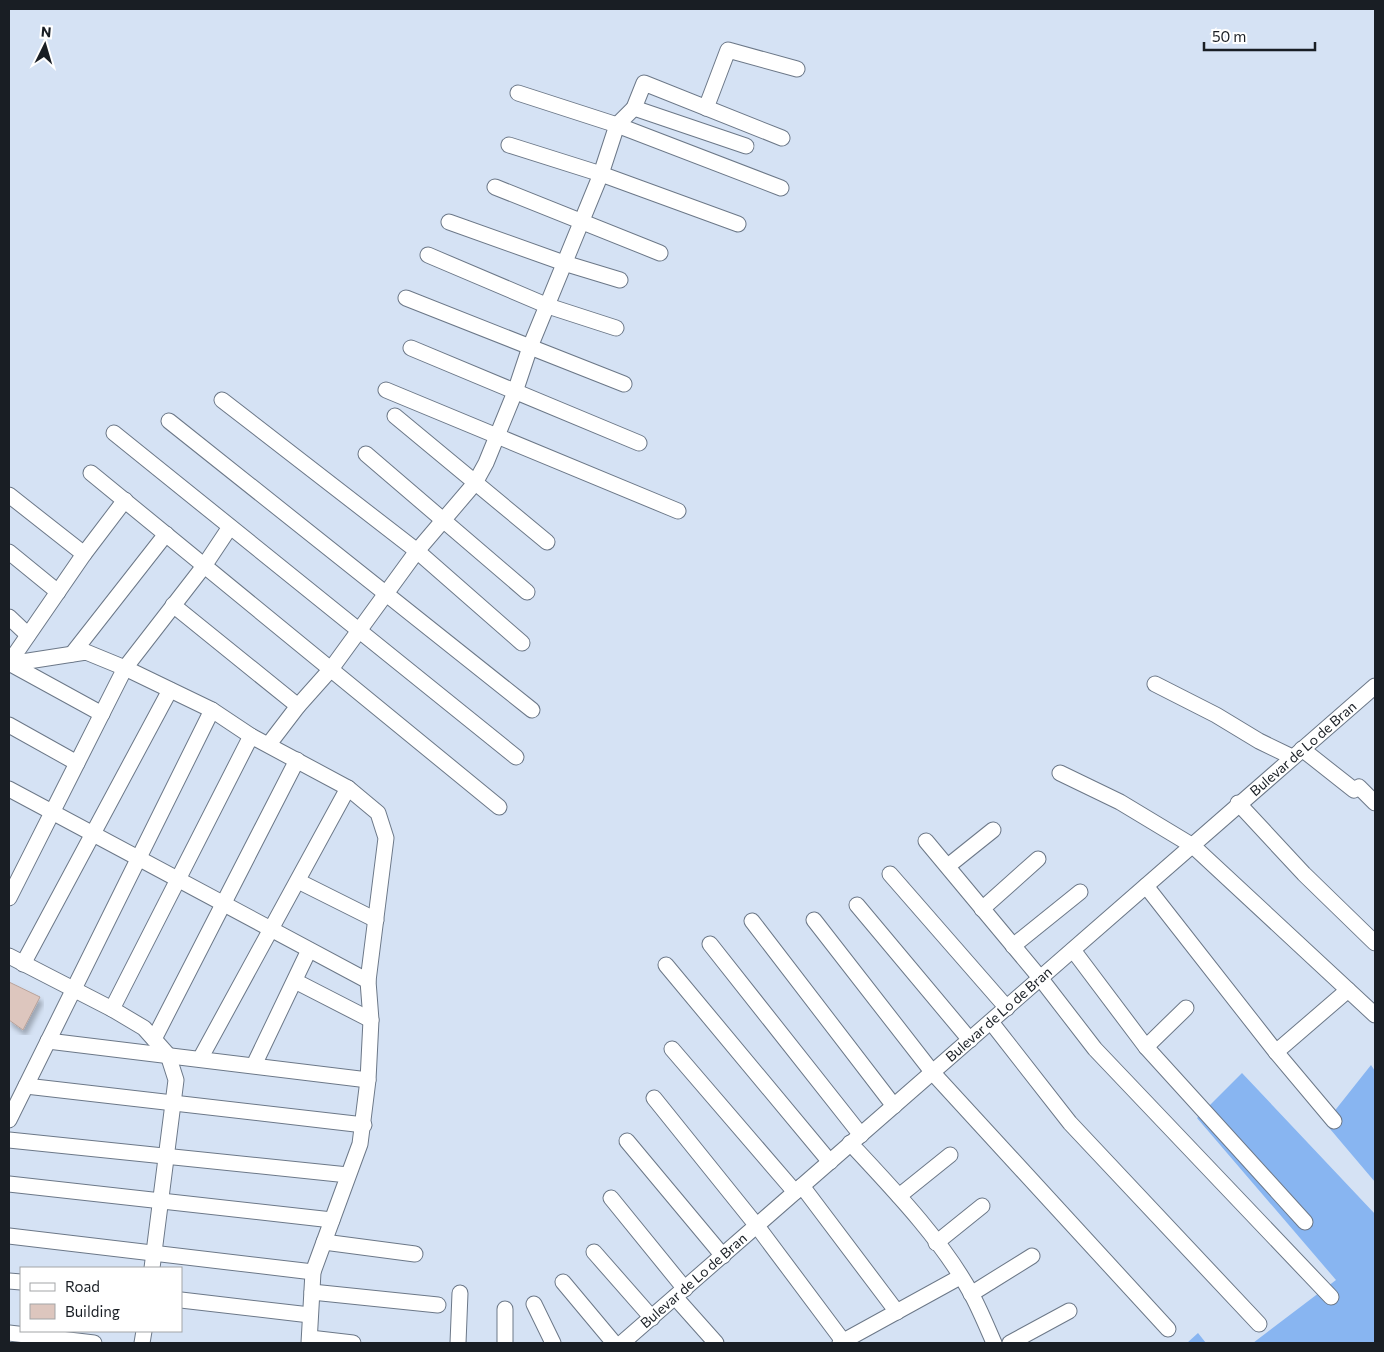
<svg xmlns="http://www.w3.org/2000/svg" width="1384" height="1352" viewBox="0 0 1384 1352" font-family="Commissioner,sans-serif">
<style>
.forest{fill:#88b5f1}
.building{fill:#ddc6be;stroke:#b8a29a;filter:url(#shadow)}
.lines{fill:none;stroke-linecap:round;stroke-linejoin:round}
.minor-casing{stroke:#6c7888;stroke-width:17}
.minor{stroke:#fff;stroke-width:15}
.labels{text-anchor:middle;stroke-width:4;stroke-linejoin:round;paint-order:stroke}
.street-label{font-size:14px;fill:#191e24;stroke:#fff}
</style>
<defs>
<filter id="shadow"><feDropShadow dx="3" dy="5.5" stdDeviation="2.5" flood-color="#0004"/></filter>
</defs>
<rect width="100%" height="100%" fill="#d5e2f4"/>
<!-- forest -->
<path class="forest" d="M1371,1065l4,6v111l-50,-59z
M1242,1073l133,141v129h-122l83,-63 -139,-162z
M1198,1333l8,10h-19z"/>
<!-- building -->
<path class="building" d="M9,982l31,15 -17,33 -14,-10z"/>
<g class="lines">
<!-- minor casing -->
<g class="minor-casing">
<g id="minor">
<path d="M518,93l99,32 164,63"/>
<path d="M634,108l112,38"/>
<path d="M706,108l22,-58 69,19"/>
<path d="M509,145l92,29 137,50"/>
<path d="M495,187l165,66"/>
<path d="M449,222l115,41 56,17"/>
<path d="M428,255l120,51 68,22"/>
<path d="M406,298l218,86"/>
<path d="M411,348l228,95"/>
<path d="M386,390l292,121"/>
<path d="M222,400l195,151 105,92"/>
<path d="M395,416l152,126"/>
<path d="M169,421l363,289"/>
<path d="M114,433l402,324"/>
<path d="M366,454l161,138"/>
<path d="M91,473l408,334"/>
<path d="M9,495l75,59"/>
<path d="M9,552l49,40"/>
<path d="M173,605l125,101"/>
<path d="M9,617l19,18"/>
<path d="M72,654l94,-120"/>
<path d="M9,664l77,-12 39,16 87,42 39,26 97,52 30,25 8,25 -18,143 3,39 -3,60 -8,64 -47,128 -4,71"/>
<path d="M1155,684l61,31 43,26 33,16"/>
<path d="M102,714l-93,-51 75,-109 41,-54"/>
<path d="M9,725l68,38"/>
<path d="M269,744l29,-38 33,-37 86,-118 58,-68 11,-20 29,-71 15,-45 71,-173 16,-49 17,-17 10,-25 138,55"/>
<path d="M1302,749l52,41 5,-3 16,16"/>
<path d="M1060,773l60,29 73,44 182,169"/>
<path d="M9,789l359,192"/>
<path d="M1238,803l66,71 71,69"/>
<path d="M926,841l115,138 54,70 236,248"/>
<path d="M948,866l45,-36"/>
<path d="M890,874l117,134"/>
<path d="M298,881l78,39"/>
<path d="M1146,886l130,166 58,69"/>
<path d="M9,898l116,-230 79,-102 26,-39"/>
<path d="M857,905l113,135"/>
<path d="M982,909l56,-50"/>
<path d="M814,920l119,153 235,256"/>
<path d="M752,921l142,185"/>
<path d="M710,944l151,191"/>
<path d="M1013,946l67,-54"/>
<path d="M1073,950l73,97 159,175"/>
<path d="M9,956l103,53 32,19 24,27 8,25 -24,188"/>
<path d="M23,964l147,-274"/>
<path d="M666,965l164,197"/>
<path d="M295,981l76,39"/>
<path d="M112,1009l139,-273"/>
<path d="M991,1022l79,101 189,201"/>
<path d="M154,1039l143,-279"/>
<path d="M48,1041l320,39"/>
<path d="M1146,1047l40,-39"/>
<path d="M672,1049l123,143"/>
<path d="M1276,1052l72,-62"/>
<path d="M200,1059l148,-271"/>
<path d="M254,1065l55,-115"/>
<path d="M26,1086l338,39"/>
<path d="M654,1098l103,128 86,115"/>
<path d="M9,1120l203,-410"/>
<path d="M9,1140l339,35"/>
<path d="M627,1141l96,115"/>
<path d="M850,1143c42,45 93,98 122,152 8,15 15,32 22,48"/>
<path d="M9,1184l323,36"/>
<path d="M802,1186l95,126"/>
<path d="M899,1196l51,-41"/>
<path d="M611,1198l74,91"/>
<path d="M9,1236l304,36"/>
<path d="M324,1242l91,12"/>
<path d="M936,1243l46,-37"/>
<path d="M594,1252l58,66"/>
<path d="M9,1281l12,1"/>
<path d="M563,1282l51,61"/>
<path d="M312,1292l126,13"/>
<path d="M971,1294l61,-38"/>
<path d="M675,1297l41,46"/>
<path d="M181,1300l129,15"/>
<path d="M534,1304l19,39"/>
<path d="M505,1309v34"/>
<path d="M9,1333l85,10"/>
<path d="M310,1338l43,5"/>
<path d="M142,1343l2,-12"/>
<path d="M458,1343l2,-50"/>
<path id="s1" d="M622,1343l753,-657"/>
<path d="M840,1343l120,-66"/>
<path d="M1010,1343l59,-32"/>
</g>
</g>
<!-- minor -->
<use href="#minor" class="minor"/>
</g>
<g class="labels">
<!-- street labels -->
<g class="street-label">
<text dy="5" stroke="none"><textPath href="#s1" startOffset="904">Bulevar de Lo de Bran</textPath></text>
<text dy="5" stroke="none"><textPath href="#s1" startOffset="500">Bulevar de Lo de Bran</textPath></text>
<text dy="5" stroke="none"><textPath href="#s1" startOffset="95">Bulevar de Lo de Bran</textPath></text>
</g>
</g>
<!-- border -->
<rect width="1384" height="1352" fill="none" stroke="#191e24" stroke-width="20"/>
<!-- legend -->
<rect x="20" y="1267" width="162" height="65" fill="#ffffff" stroke="#a3a5a7"/>
<rect x="30" y="1283" width="25" height="8" fill="#ffffff" stroke="#a3a5a7"/>
<text x="65" y="1292" font-size="15" fill="#191e24">Road</text>
<rect x="30" y="1304" width="25" height="15" fill="#ddc6be" stroke="#a3a5a7"/>
<text x="65" y="1317" font-size="15" fill="#191e24">Building</text>
<!-- north arrow -->
<g transform="translate(45 45) rotate(5)" stroke="#ffffff" stroke-width="4" paint-order="stroke">
<path d="M0-4L9 19L0 12L-9 19Z" fill="#191e24"/>
<text y="-8" font-size="14" font-weight="bold" text-anchor="middle" fill="#191e24">N</text>
</g>
<!-- scale -->
<path d="M1204 42v8h111v-8" fill="none" stroke="#191e24" stroke-width="2.5"/>
<text x="1212" y="42" font-size="15" fill="#191e24" stroke="#ffffff" stroke-width="4" paint-order="stroke">50 m</text>
</svg>
